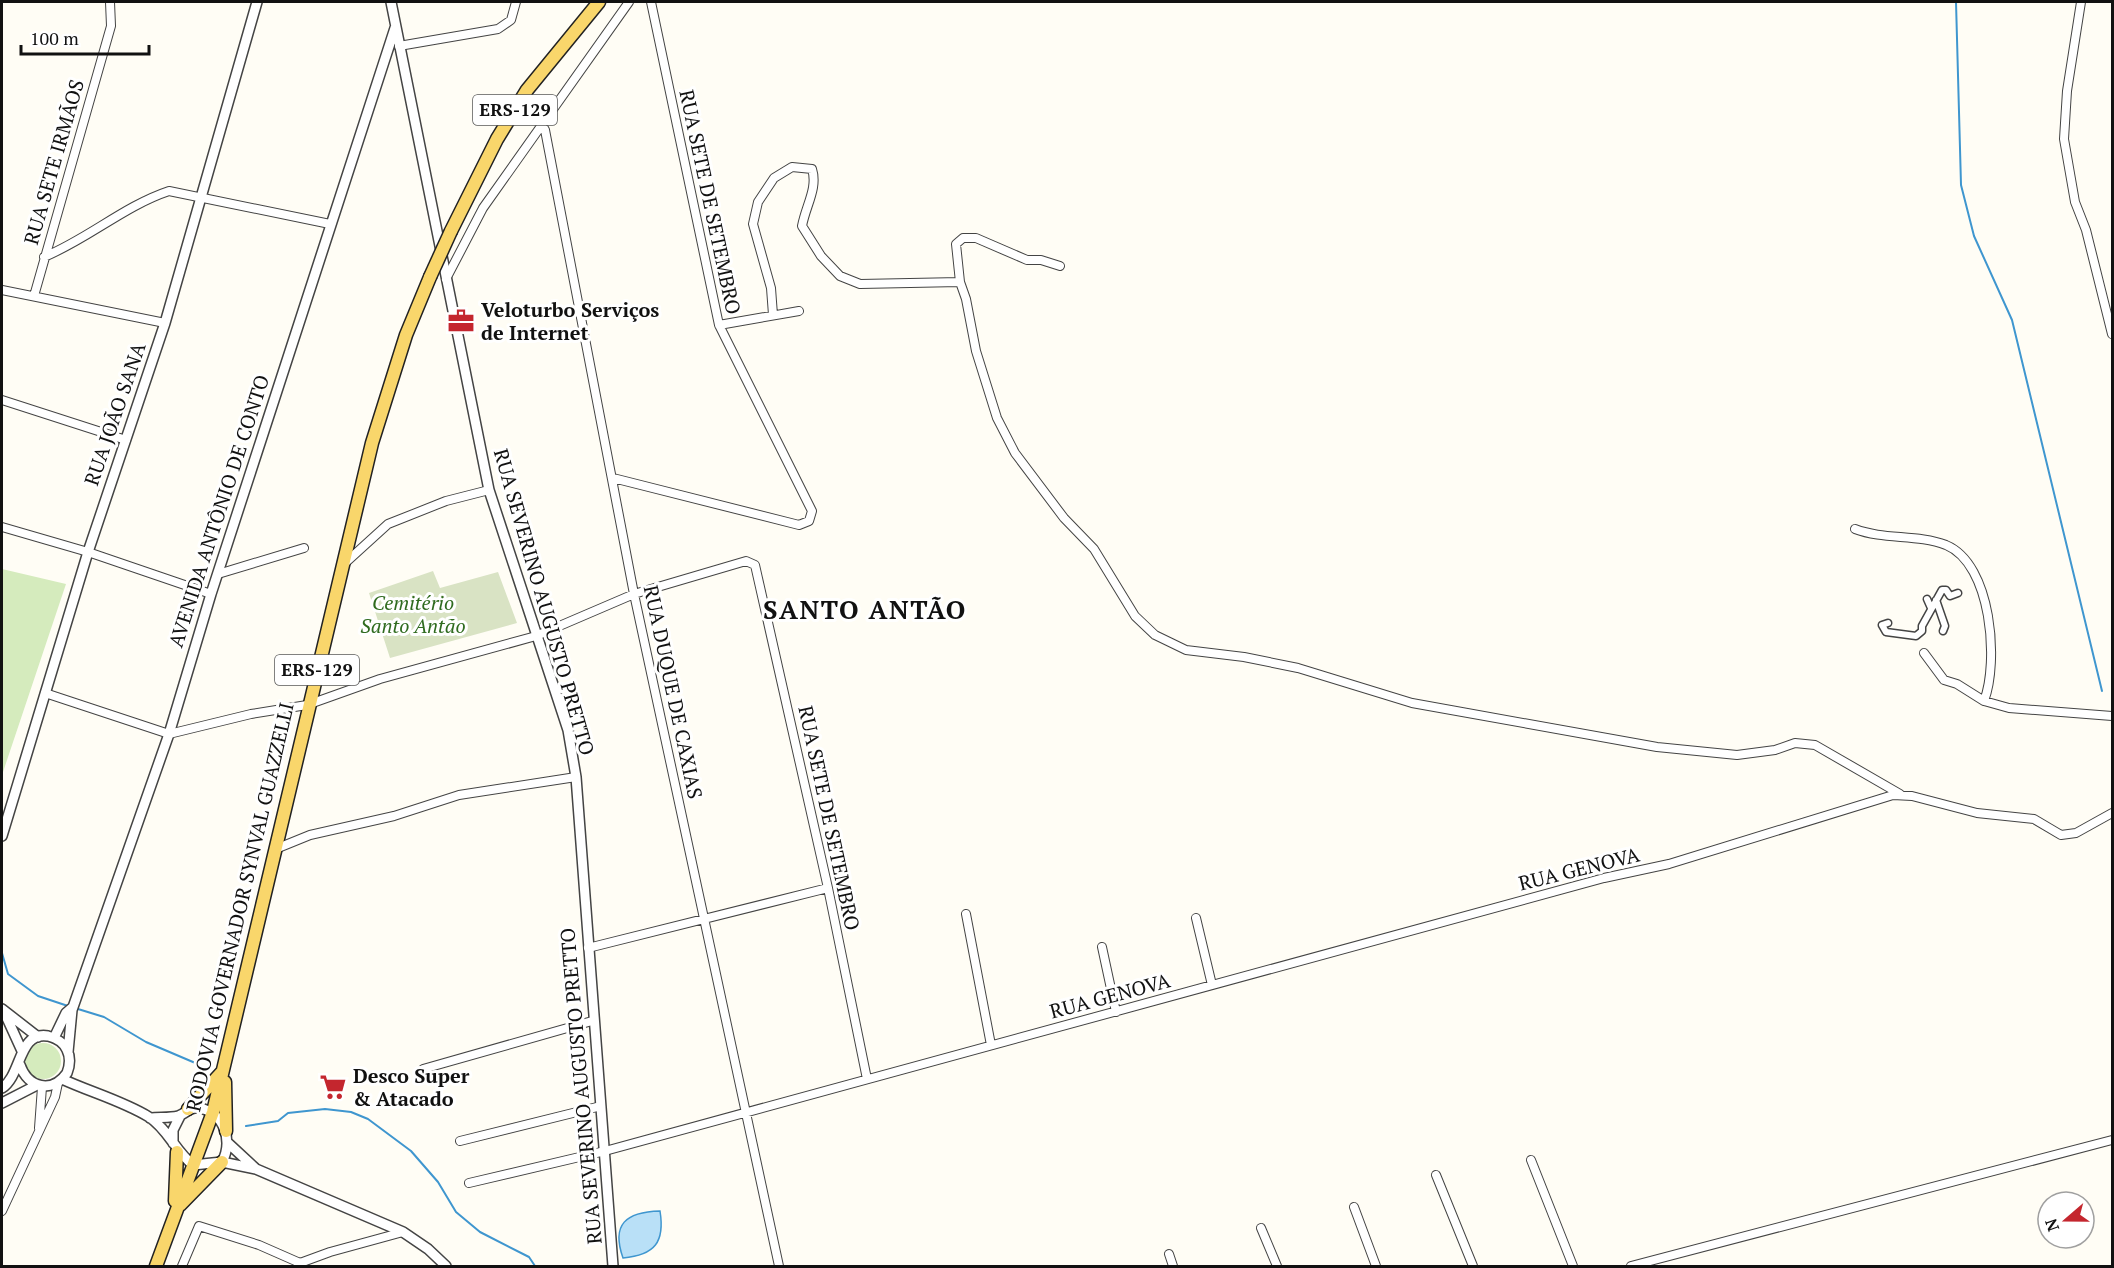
<svg xmlns="http://www.w3.org/2000/svg" width="2114" height="1268" viewBox="0 0 2114 1268" font-family="'PT Serif',serif">
<style>
.green{fill:#d5ebbd}
.cemetery{fill:#d9e3c4}
.water{fill:#b9e0f7;stroke:#3f96cf;stroke-width:1.5}
.lines{fill:none;stroke-linecap:round;stroke-linejoin:round}
.stream{stroke:#3f96cf;stroke-width:2}
.pedestrian-casing{stroke:#444;stroke-width:9}
.minor-casing{stroke:#444;stroke-width:10}
.tertiary-casing{stroke:#444;stroke-width:12}
.primary-casing{stroke:#222;stroke-width:15}
.pedestrian{stroke:#fff;stroke-width:6}
.minor{stroke:#fff;stroke-width:8}
.tertiary{stroke:#fff;stroke-width:9}
.primary{stroke:#f9d66b;stroke-width:12}
.primary-bridge-casing{stroke:#222;stroke-width:15;stroke-linecap:butt}
.primary-bridge{stroke:#f9d66b;stroke-width:12}
.labels{text-anchor:middle;stroke-width:6;stroke-linejoin:round;paint-order:stroke}
.shield{fill:#fff;stroke:#585858;stroke-width:1.5}
.shield-label{font-size:18px;font-weight:bold;fill:#111}
.street-label{font-size:20px;fill:#111;stroke:#fff}
.poi-label{font-size:20px;font-weight:bold;fill:#111;stroke:#fff;text-anchor:start}
.park-label{font-size:20px;font-style:italic;fill:#2f6b1f;stroke:#fff}
.district-label{font-size:26px;font-weight:bold;letter-spacing:1.5px;fill:#111;stroke:#fff}
</style>
<rect width="100%" height="100%" fill="#fffdf5"/>
<!-- green -->
<path class="green" d="M2,569l64,15 -64,191z
M25 1061a18 18 0 1 1 36 0a18 18 0 1 1-36 0Z"/>
<!-- cemetery -->
<path class="cemetery" d="M433,571l7,17 58,-16 19,51 -127,35 -21,-65z"/>
<!-- water -->
<path class="water" d="M660,1211c5,31 -5,44 -37,47 -12,-34 3,-46 37,-47z"/>
<g class="lines">
<!-- stream -->
<path class="stream" d="M1956,2l5,183 13,51 38,84 90,371
M2,953l6,21 30,22 30,10
M78,1009l26,8 42,25 54,23
M246,1126l32,-5 10,-8 37,-4 26,3 17,7 43,32 27,31 18,30 24,20 49,25 6,9"/>
<!-- pedestrian casing -->
<g class="pedestrian-casing">
<path id="pedestrian" d="M1927,599l4,9
M1936,600l9,26 -2,5
M1888,623l-6,2 4,7 30,4 6,-5v-5l20,-36h4l4,6 8,-3"/>
</g>
<!-- minor casing -->
<g class="minor-casing">
<path id="minor" d="M2081,2l-14,89 -3,48 11,63 11,28 26,104
M399,46l99,-17 13,-9 5,-18
M541,123l4,7 89,464 145,672
M44,257c44,-18 80,-51 125,-66l161,33
M1060,266l-19,-6h-14l-51,-22h-13l-7,6 4,38 6,17 10,52 21,67 18,35 49,65 30,31 41,67 20,19 31,15 58,7 54,11 114,35 245,44 80,8 38,-5 20,-7 20,2 85,49
M446,279l37,-71 146,-206
M2,290l163,33
M34,296l77,-270 -1,-24
M773,315l-2,-27 -18,-64 5,-22 16,-24 18,-11 20,2c6,19 -6,36 -10,57l19,30 19,20 20,8 100,-2
M719,325l80,-14
M2,400l124,40
M613,478l186,47 10,-4 3,-10 -93,-186 -68,-323
M2,527l86,25 123,42
M1855,529c29,11 62,5 91,16 46,19 53,117 38,156
M344,564l44,-40 58,-23 43,-11
M218,574l86,-26
M1924,653l20,27 13,4 27,17 25,7 103,8
M45,693l124,41 82,-20 56,-9 73,-26 156,-43 98,-42 112,-33 9,4 73,323 39,191
M278,848l32,-13 84,-19 65,-21 117,-18
M966,914l25,131
M1196,918l16,67
M1102,947l14,65
M588,948l240,-60
M423,1069l169,-48
M39,1128l3,-41
M460,1141l141,-35
M1531,1160l42,106
M1436,1175l37,91
M469,1183l136,-32 999,-273 65,-14 224,-69 19,1 65,17 57,6 27,16 15,-2 36,-20
M1354,1207l22,59
M2,1211l53,-114 3,-14
M1261,1228l16,38
M1169,1254l4,12
M182,1266l17,-40 60,19 41,18 30,-11 73,-20
M1631,1266l481,-126"/>
</g>
<!-- tertiary casing -->
<g class="tertiary-casing">
<path id="tertiary" d="M391,2l98,488 79,240 8,47 37,489
M2,836l86,-284 77,-229 92,-321
M2,1009l36,28
M6,1016l16,35
M54,1038l12,-25 7,-6
M68,1052l4,-42 97,-276 42,-140 184,-566
M62,1079c28,13 61,22 87,38 18,11 27,35 44,48l29,-3c11,-20 3,-50 -23,-54 -9,-2 -13,6 -21,8 -8,2 -19,1 -28,2
M2,1088c20,-13 16,-57 46,-52 8,2 16,7 19,14 4,8 3,15 0,23 -15,21 -39,15 -47,-8
M2,1103l35,-18
M173,1143v-13l7,-14
M228,1143l27,25
M222,1162l34,7 147,63 25,17 18,17"/>
</g>
<!-- primary casing -->
<g class="primary-casing">
<path id="primary" d="M451,231l46,-92 30,-49 72,-88
M225,1082l1,49
M188,1109l34,-37
M175,1201l2,-49
M180,1205l42,-43
M156,1266l57,-154 159,-669 34,-108 24,-58"/>
</g>
<!-- pedestrian -->
<use href="#pedestrian" class="pedestrian"/>
<!-- minor -->
<use href="#minor" class="minor"/>
<!-- tertiary -->
<use href="#tertiary" class="tertiary"/>
<!-- primary -->
<use href="#primary" class="primary"/>
<!-- primary-bridge casing -->
<g class="primary-bridge-casing">
<path id="primary-bridge" d="M430,277l21,-46"/>
</g>
<!-- primary-bridge -->
<use href="#primary-bridge" class="primary-bridge"/>
</g>
<!-- icons -->
<defs>
<g id="office-bare" transform="scale(2.07)"><path d="M-6-3h4V-5.5h4V-3h4V5H-6ZM-1-4.5V-3h2v-1.5ZM-6 0V1H6V0Z" fill="#c4262e" stroke="#fff" stroke-width="2.5" paint-order="stroke"/></g>
<g id="supermarket-bare" transform="scale(2.07)"><path d="M-6-5.5h2.5l.6 2H6L4.5 2H-2.5L-4.4-4H-6ZM-1.5 3.2a1.3 1.3 0 1 0 .1 0ZM3 3.2a1.3 1.3 0 1 0 .1 0Z" fill="#c4262e" stroke="#fff" stroke-width="2.5" paint-order="stroke"/></g>
</defs>
<g fill-rule="evenodd">
<use href="#office-bare" x="461" y="321"/>
<use href="#supermarket-bare" x="333" y="1087"/>
</g>
<g class="labels">
<!-- shield labels -->
<g class="shield">
<rect x="473" y="95" width="84" height="30" rx="4.5"/>
<rect x="275" y="655" width="84" height="30" rx="4.5"/>
</g>
<g class="shield-label">
<text x="515" y="116">ERS-129</text>
<text x="317" y="676">ERS-129</text>
</g>
<!-- street labels -->
<g class="street-label">
<text transform="translate(54 162) rotate(-74)" y="7">RUA SETE IRMÃOS</text>
<text transform="translate(710 202) rotate(78)" y="7">RUA SETE DE SETEMBRO</text>
<text transform="translate(115 414) rotate(-71)" y="7">RUA JOÃO SANA</text>
<text transform="translate(219 511) rotate(-72)" y="7">AVENIDA ANTÔNIO DE CONTO</text>
<text transform="translate(544 602) rotate(74)" y="7">RUA SEVERINO AUGUSTO PRETTO</text>
<text transform="translate(673 692) rotate(78)" y="7">RUA DUQUE DE CAXIAS</text>
<text transform="translate(829 818) rotate(78)" y="7">RUA SETE DE SETEMBRO</text>
<text transform="translate(1579 869) rotate(-14)" y="7">RUA GENOVA</text>
<text transform="translate(240 907) rotate(-77)" y="7">RODOVIA GOVERNADOR SYNVAL GUAZZELLI</text>
<text transform="translate(1110 996) rotate(-15)" y="7">RUA GENOVA</text>
<text transform="translate(581 1086) rotate(-95)" y="7">RUA SEVERINO AUGUSTO PRETTO</text>
</g>
<!-- poi labels -->
<g class="poi-label">
<text x="481" y="317">Veloturbo Serviços<tspan x="481" dy="23">de Internet</tspan></text>
<text x="353" y="1083">Desco Super<tspan x="353" dy="23">&amp; Atacado</tspan></text>
</g>
<!-- park labels -->
<g class="park-label">
<text x="413" y="610">Cemitério<tspan x="413" dy="23">Santo Antão</tspan></text>
</g>
<!-- district labels -->
<g class="district-label">
<text x="865" y="619">SANTO ANTÃO</text>
</g>
</g>
<!-- border -->
<rect width="2114" height="1268" fill="none" stroke="#111111" stroke-width="6"/>
<!-- north arrow -->
<g transform="translate(2066 1220) rotate(250)"><circle r="28" fill="#ffffff" stroke="#a0a0a0" stroke-width="1.5"/>
<path d="M0-4.5L10 22L0 15L-10 22Z" fill="#c4262e"/>
<text y="-9" font-size="16" font-weight="bold" text-anchor="middle" fill="#111111">N</text>
</g>
<!-- scale -->
<path d="M21 45v9h128v-9" fill="none" stroke="#111111" stroke-width="3"/>
<text x="30" y="45" font-size="18" fill="#111111" stroke="#ffffff" stroke-width="4.5" paint-order="stroke">100 m</text>
</svg>
